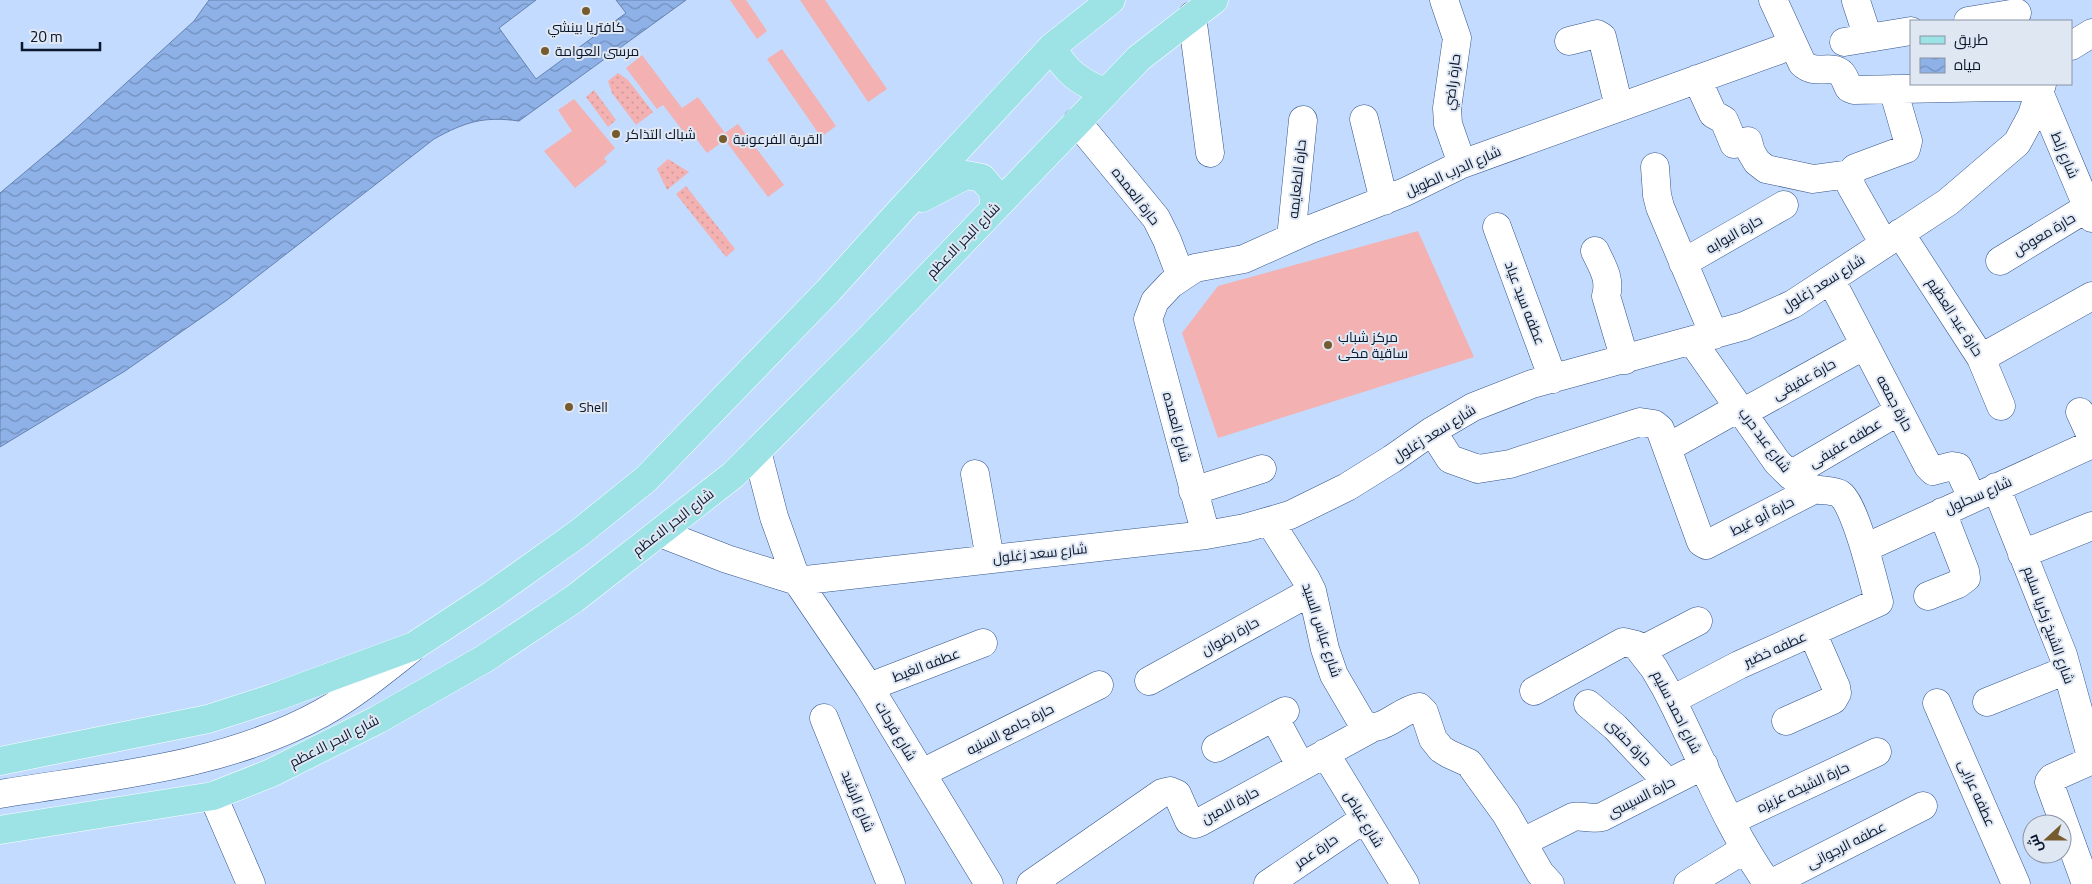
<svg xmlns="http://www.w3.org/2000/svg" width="2092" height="884" viewBox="0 0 2092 884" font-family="Georgia,Cairo,serif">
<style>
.grass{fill:url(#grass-dots)}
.garden{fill:#f3b1b1}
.water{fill:url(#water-waves);stroke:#6683b0}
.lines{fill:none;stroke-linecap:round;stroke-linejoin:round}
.minor-casing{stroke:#345488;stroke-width:29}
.major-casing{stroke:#fff;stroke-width:29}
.minor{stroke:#fff;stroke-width:28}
.major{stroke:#9de3e6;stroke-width:28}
.poi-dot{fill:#755b2d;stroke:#dfe7f3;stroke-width:2}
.labels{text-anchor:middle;stroke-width:4;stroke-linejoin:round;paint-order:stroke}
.poi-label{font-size:14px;fill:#0a172d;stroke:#dfe7f3;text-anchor:start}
.street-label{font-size:14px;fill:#0a172d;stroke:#dfe7f3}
</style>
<defs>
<pattern id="grass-dots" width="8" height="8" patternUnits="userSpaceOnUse" patternTransform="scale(1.25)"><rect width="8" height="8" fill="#f3b1b1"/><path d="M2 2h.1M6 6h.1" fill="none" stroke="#cf9899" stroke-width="1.8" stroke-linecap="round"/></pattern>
<pattern id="water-waves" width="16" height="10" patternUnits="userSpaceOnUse" patternTransform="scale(1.25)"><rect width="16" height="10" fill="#8eb1e8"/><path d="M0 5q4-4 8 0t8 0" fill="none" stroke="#728fbc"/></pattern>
</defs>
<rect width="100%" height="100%" fill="#c3dbff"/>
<!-- grass -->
<path class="grass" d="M618,73l10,7 25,32 -17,13 -24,-32 -4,-12z
M594,90l22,30 -8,7 -22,-30z
M668,159l21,13 -22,18 -10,-21z
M686,186l49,63 -9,8 -50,-63z"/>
<!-- garden -->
<path class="garden" d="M730,0h16l21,31 -10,8z
M800,0h25l62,89 -19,13z
M782,49l54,77 -15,11 -54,-78z
M642,55l40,53 16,-11 27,36 13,-9 46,61 -16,12 -43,-57 -18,13 -16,-21 -5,3 -23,-30 -6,4 -31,-41z
M574,99l41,49 -11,10 3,4 -32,26 -31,-37 28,-20 -14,-21z
M1418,231l56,126 -256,81 -36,-105 36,-47z"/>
<!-- water -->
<path class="water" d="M209,0h327l-37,28 37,51 90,-66 -10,-13h70l-167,121c-36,-5 -54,1 -85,18l-207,161 -102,71 -125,76v-254l68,-57 126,-115z"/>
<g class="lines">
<!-- minor casing -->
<g class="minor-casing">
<path id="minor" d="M1444,0l13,38 -10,70 1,16 14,40
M1773,0l29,63c13,13 28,1 39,10 4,4 5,10 8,15l5,2 187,-4
M1856,1l12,37
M1192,16l18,137
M1968,21l49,-8
M1569,41l28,-7 5,3 17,70
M1844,42l67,-11
M2071,46l21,-13
M1697,79l16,35 11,6 10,24
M2039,92l53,126
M1364,119l20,82
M1077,122l79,96 11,22 14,37
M1748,141l3,11 6,10 9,7 47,10 37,-5
M1655,167l2,28 3,12 54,128
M1497,227l56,152
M1900,233l81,125 20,48
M1291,238l12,-118
M1884,244l-33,-58 -1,-12 5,-6 51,-19 2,-8 -15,-52
M1595,251c7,15 16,28 11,45l19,64
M2000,261l87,-53
M1683,263l101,-58
M1831,280l97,186 5,5 19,-5 6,1 14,31
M1981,358l111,-62
M1744,412l121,-67
M2080,412l12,26
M1432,431l18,28 28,10 32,-5 130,-42 14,2 6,5 41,113 5,3 109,-56
M1667,448l73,-41
M757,451l17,66 23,64 72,106 120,197
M975,474l15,85
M1790,475l109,-64
M1996,487l67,168 27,98 1,5 -3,4 -36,16 -3,4 37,102
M1193,491l69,-22
M1270,522l36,57 6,12 13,58 9,26 27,46c17,18 37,-11 58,-14l5,5 9,27 8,10 8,5 20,9 37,51 34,59 10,11
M660,533l67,26 70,22 409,-46 39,-7 45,-13 57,-28 45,-28 40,-28 41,-24 59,-23 212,-58 49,-22 155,-102 69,-59 15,-28 10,-31
M1206,535l-58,-216 7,-18 16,-17 24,-16 49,-9 67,-30 94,-37 57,-28 317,-114
M1865,548l227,-104
M2022,554l70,-28
M1928,596l30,-12 8,-6 -1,-7 -23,-59
M1642,650l56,-29
M1149,681l163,-90
M869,687l114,-44
M1534,691l89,-49 13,3 18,23 11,19c35,66 60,137 103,197
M1672,700l67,-35 140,-63c-5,-19 -24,-99 -39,-108 -6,-4 -18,-3 -26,-5 -15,-4 -26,-16 -37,-27l-85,-121
M1987,702l80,-32
M1937,703l79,181
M1588,704l27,23 53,56
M1274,717l27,50
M824,718l67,166
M1786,721l47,-21 4,-7 -1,-6 -24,-55
M1216,748l69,-37
M1325,753l80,131
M922,773l177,-88
M0,794c109,-18 224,-27 322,-81 32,-18 60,-41 89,-64
M213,796l38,88
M1730,821l147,-69
M1523,842l50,-25c10,-2 18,3 29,0l102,-52
M1031,884l131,-91 8,-2 7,3 12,27 6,3 5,-2 172,-94
M1268,884l96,-65
M1688,884l57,-35
M1770,884l153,-78"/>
</g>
<!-- major casing -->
<g class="major-casing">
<path id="major" d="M1052,47c14,25 27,35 53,45
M922,198l44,-23 16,3 11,13 1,16
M0,761l208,-42 65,-21 141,-52 78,-51 87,-62 67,-54 183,-189 73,-81 150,-162 59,-47
M0,830l213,-34 58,-23 106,-53 107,-61 90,-60 159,-124 137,-137 269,-280 75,-58"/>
</g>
<!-- minor -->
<use href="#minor" class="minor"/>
<!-- major -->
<use href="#major" class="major"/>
</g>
<!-- markers -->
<g class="poi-dot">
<circle cx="586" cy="11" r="5"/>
<circle cx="545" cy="51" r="5"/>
<circle cx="616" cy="134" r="5"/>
<circle cx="723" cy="139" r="5"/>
<circle cx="1328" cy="345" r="5"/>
<circle cx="569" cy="407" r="5"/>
</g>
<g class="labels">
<!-- poi labels -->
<g class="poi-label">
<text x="586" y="32" text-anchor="middle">كافتريا بينشي</text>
<text x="555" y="56">مرسى العوامة</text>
<text x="626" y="139">شباك التذاكر</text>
<text x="733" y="144">القرية الفرعونية</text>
<text x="1338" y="342">مركز شباب<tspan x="1338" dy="16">ساقية مكى</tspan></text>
<text x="579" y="412">Shell</text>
</g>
<!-- street labels -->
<g class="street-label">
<text transform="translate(1452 82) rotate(-83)" y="5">حارة راضي</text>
<text transform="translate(2065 155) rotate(67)" y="5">شارع زلط</text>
<text transform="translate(1453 171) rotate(-24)" y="5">شارع الدرب الطويل</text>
<text transform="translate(1297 179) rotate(-84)" y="5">حارة الطعايمه</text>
<text transform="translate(1136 196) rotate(52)" y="5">حارة العمده</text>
<text transform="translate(1734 234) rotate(-30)" y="5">حارة البوابه</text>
<text transform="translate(2044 234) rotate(-31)" y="5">حارة معوض</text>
<text transform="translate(963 240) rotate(-46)" y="5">شارع البحر الاعظم</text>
<text transform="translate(1823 283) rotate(-32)" y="5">شارع سعد زغلول</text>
<text transform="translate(1525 303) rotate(69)" y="5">عطفه سيد عياد</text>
<text transform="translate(1955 317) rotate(57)" y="5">حارة عبد العظيم</text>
<text transform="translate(1804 379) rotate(-29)" y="5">حارة عفيفى</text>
<text transform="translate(1895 403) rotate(62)" y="5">حارة جمعه</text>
<text transform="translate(1177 427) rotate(75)" y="5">شارع العمده</text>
<text transform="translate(1434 433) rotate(-32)" y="5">شارع سعد زغلول</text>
<text transform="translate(1765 440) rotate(53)" y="5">شارع عبد حرب</text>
<text transform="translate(1845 443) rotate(-31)" y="5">عطفه عفيفى</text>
<text transform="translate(1978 495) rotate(-24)" y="5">شارع سحلول</text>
<text transform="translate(1762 516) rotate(-27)" y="5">حارة أبو غيط</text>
<text transform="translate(673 522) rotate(-38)" y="5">شارع البحر الاعظم</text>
<text transform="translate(1040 553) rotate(-6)" y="5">شارع سعد زغلول</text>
<text transform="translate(2049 625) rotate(70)" y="5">شارع الشيخ زكريا سليم</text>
<text transform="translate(1322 630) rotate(72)" y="5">شارع عباس السيد</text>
<text transform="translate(1230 636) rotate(-29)" y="5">حارة رضوان</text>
<text transform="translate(1775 649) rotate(-24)" y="5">عطفه خضير</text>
<text transform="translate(926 665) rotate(-21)" y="5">عطفه الغيط</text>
<text transform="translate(1677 712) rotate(63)" y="5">شارع احمد سليم</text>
<text transform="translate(1010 729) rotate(-27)" y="5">حارة جامع السنيه</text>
<text transform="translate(896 731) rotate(59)" y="5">شارع فرحات</text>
<text transform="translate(334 741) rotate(-27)" y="5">شارع البحر الاعظم</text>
<text transform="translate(1629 742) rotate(46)" y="5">حارة حفنى</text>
<text transform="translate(1803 787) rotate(-25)" y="5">حارة الشيخه عزيزه</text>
<text transform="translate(1977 793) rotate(66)" y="5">عطفه عرابى</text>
<text transform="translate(1641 797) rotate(-27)" y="5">حارة السيسى</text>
<text transform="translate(858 801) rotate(68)" y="5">شارع الرشيد</text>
<text transform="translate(1230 805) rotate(-28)" y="5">حارة الامين</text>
<text transform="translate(1364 819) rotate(59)" y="5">شارع غياض</text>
<text transform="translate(1846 845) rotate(-27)" y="5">عطفه الرجوانى</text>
<text transform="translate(1316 851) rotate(-34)" y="5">حارة عمر</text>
</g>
</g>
<!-- legend -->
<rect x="1910" y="20" width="162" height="65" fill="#dfe7f3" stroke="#8a94a4"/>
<rect x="1920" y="36" width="25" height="8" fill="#9de3e6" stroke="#8a94a4"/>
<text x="1954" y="45" font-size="15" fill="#0a172d">طريق</text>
<rect x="1920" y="58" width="25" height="15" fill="url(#water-waves)" stroke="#8a94a4"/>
<text x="1954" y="70" font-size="15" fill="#0a172d">مياه</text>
<!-- north arrow -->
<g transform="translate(2047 839) rotate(249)"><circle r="24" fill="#dfe7f3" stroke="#8a94a4"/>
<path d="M0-4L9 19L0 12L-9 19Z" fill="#755b2d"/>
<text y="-8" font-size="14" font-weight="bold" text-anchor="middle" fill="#0a172d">ش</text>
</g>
<!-- scale -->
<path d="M22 42v8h78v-8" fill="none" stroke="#0a172d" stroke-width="2.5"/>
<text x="30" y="42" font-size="15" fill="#0a172d" stroke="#dfe7f3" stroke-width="4" paint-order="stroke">20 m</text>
</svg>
